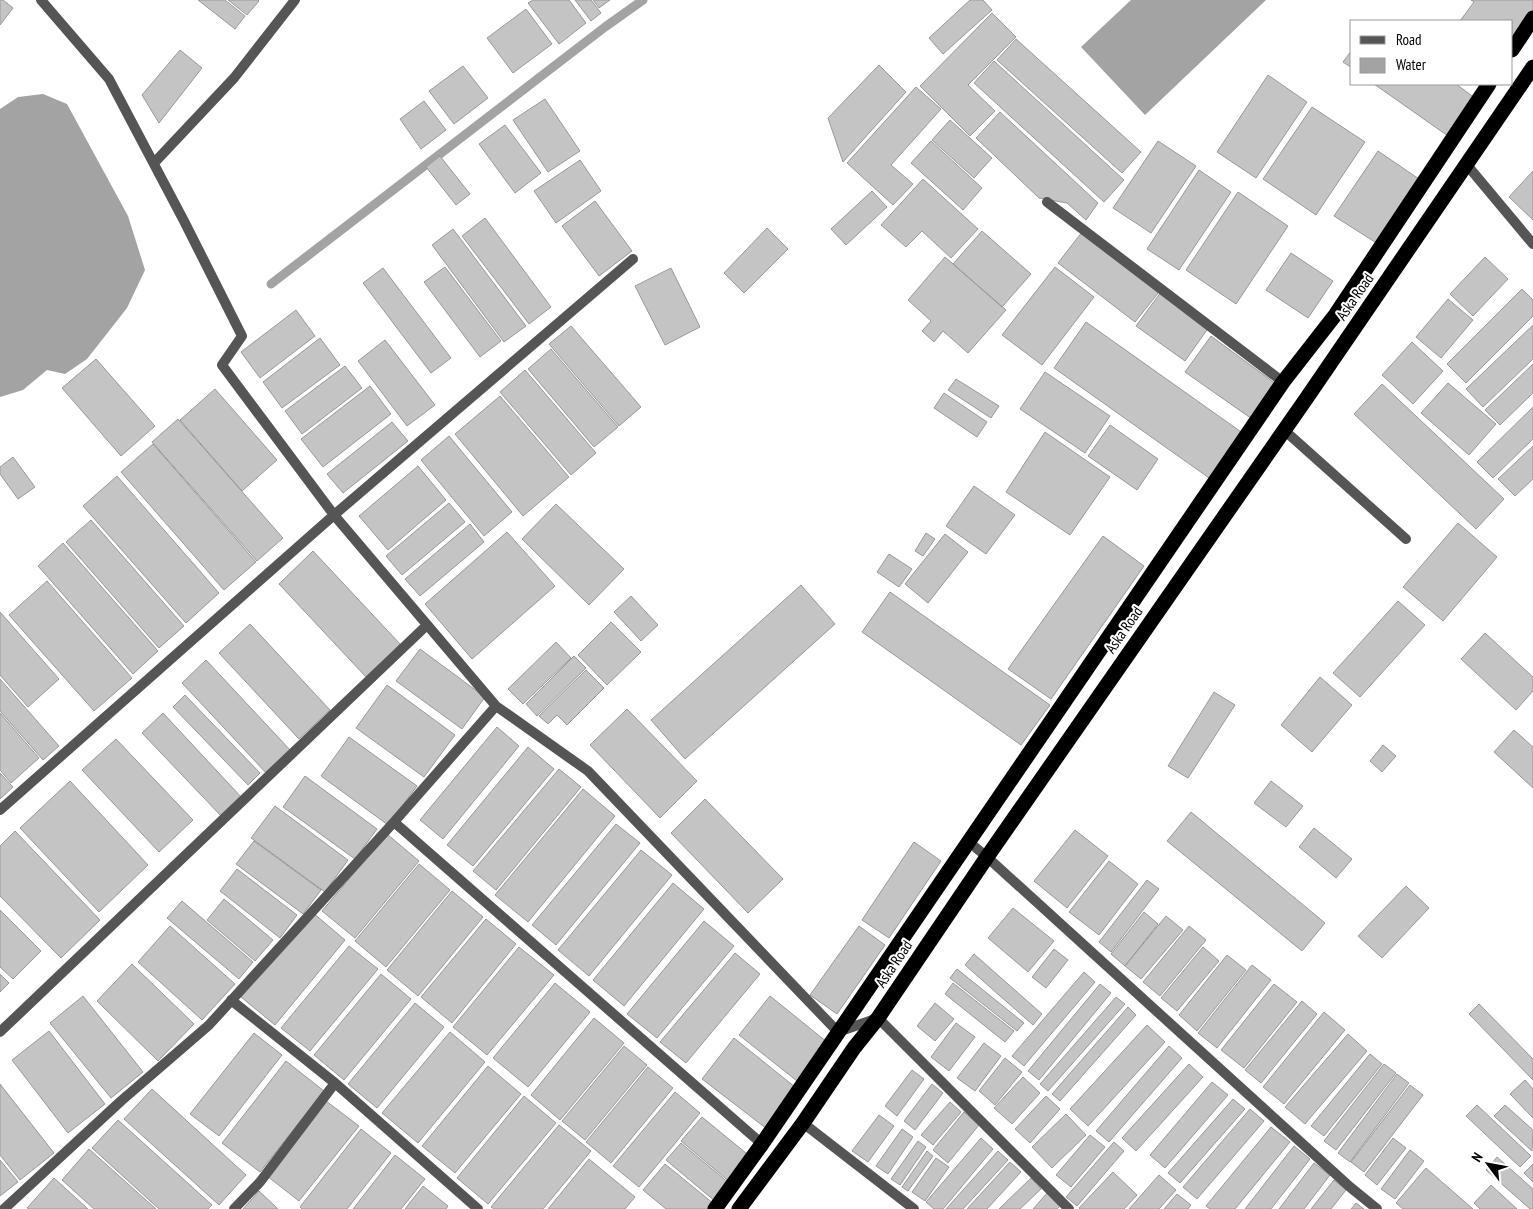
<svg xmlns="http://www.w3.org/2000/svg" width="1533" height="1209" viewBox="0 0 1533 1209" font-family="'PT Sans Narrow',sans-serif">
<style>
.water{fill:#a3a3a3}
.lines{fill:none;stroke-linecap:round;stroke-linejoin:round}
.stream{stroke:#a3a3a3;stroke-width:9}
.building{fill:#c4c4c4;stroke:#999}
.street{stroke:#555;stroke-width:10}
.highway{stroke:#000;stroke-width:15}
.labels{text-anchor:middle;stroke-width:4;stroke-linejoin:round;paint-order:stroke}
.street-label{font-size:15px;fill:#000;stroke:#fff}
</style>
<rect width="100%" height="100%" fill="#fff"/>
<!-- water -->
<path class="water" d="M1131,0h135l-121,115 -64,-68z
M43,94l24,10 61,112 17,54 -18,38 -40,51 -22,15 -18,-4 -24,20 -23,7v-288l18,-12z"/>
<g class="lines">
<!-- stream -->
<path class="stream" d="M271,284l334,-257 38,-27"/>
</g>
<!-- building -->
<path class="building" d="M0,0h3l10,8 -13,17z
M198,0h27l20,16 -10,13z
M228,0h30l1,1 -12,14z
M533,0h36l17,23 -27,21 -31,-41z
M575,0h16l10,13 -10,8z
M593,0h17l-11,8z
M970,0h13l9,10 -49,44 -14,-16z
M1471,0h62v9l-21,31v-19h-52l14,-19z
M526,9l26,35 -39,29 -26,-35z
M992,13l24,24 -48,48 27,26 -25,25 -50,-50z
M1016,39l125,113 -19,21 -125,-113z
M180,50l22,18 -43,55 -17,-28z
M1352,50v18l-9,-6z
M994,61l130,119 -20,22 -130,-119z
M879,65l27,27 -63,70 -15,-44z
M463,66l25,32 -34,26 -25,-33z
M1268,75l39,27 -51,76 -39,-26z
M1374,84h82l19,14 -27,38z
M916,87l25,22 -50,56 22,19 -20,21 -46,-42z
M545,99l35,52 -32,21 -35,-52z
M424,101l22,29 -25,19 -21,-30z
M1312,107l53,35 -49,73 -53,-36z
M1000,112l98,91 -12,17 -19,-17 -28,-5 -63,-60z
M950,120l42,38 -18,20 -42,-38z
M505,125l36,48 -26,20 -36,-49z
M931,141l51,47 -19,22 -52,-47z
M1158,141l38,25 -45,67 -38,-25z
M1378,151l41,28 -41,65 -44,-28z
M440,156l30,38 -14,11 -30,-38z
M580,160l21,31 -45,32 -22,-32z
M1199,170l32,22 -52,78 -32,-21z
M1533,171v49l-24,-23z
M923,179l55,50 -27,29 -29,-27 -16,16 -25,-22z
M872,191l15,16 -41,38 -15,-16z
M1238,192l50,34 -52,78 -50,-34z
M595,201l37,50 -33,25 -37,-50z
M485,218l66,89 -22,17 -67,-88z
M767,228l21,21 -44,44 -20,-20z
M453,229l73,97 -22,16 -72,-97z
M982,231l49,43 -29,33 -49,-43z
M1082,232l77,60 -24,30 -77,-59z
M1291,253l42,28 -25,37 -42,-28z
M945,257l61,53 -38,43 -25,-22 -9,11 -12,-11 9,-10 -23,-21z
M1485,257l23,22 -35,37 -23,-22z
M445,267l56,74 -21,16 -56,-75z
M1055,267l39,30 -52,68 -40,-30z
M383,268l68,90 -20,15 -68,-90z
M671,268l29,59 -35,18 -30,-59z
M1522,289l11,11v16l-67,67 -19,-19z
M1161,292l48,35 -24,34 -49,-35z
M1448,299l25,21 -32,38 -25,-21z
M296,310l19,26 -55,42 -19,-26z
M1086,322l158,112 -32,46 -158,-112z
M1533,325v34l-50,48 -17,-18z
M571,326l70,81 -22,19 -70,-82z
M1211,336l65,48 -24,35 -67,-47z
M320,338l20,27 -58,43 -19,-26z
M385,340l50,65 -28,21 -49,-65z
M1412,342l31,29 -30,33 -31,-29z
M551,349l67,78 -24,20 -66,-78z
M96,359l59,67 -34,30 -59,-68z
M1533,364v29l-33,32 -15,-15z
M345,366l17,22 -60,46 -17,-23z
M525,370l71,83 -25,22 -71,-83z
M1045,372l65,44 -25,37 -65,-44z
M956,379l43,27 -8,12 -43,-28z
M1448,383l48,41 -27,31 -48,-42z
M1382,384l122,115 -28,30 -122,-115z
M370,386l21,28 -68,53 -22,-28z
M215,389l62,71 -35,31 -62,-71z
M944,393l43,29 -10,15 -43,-29z
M500,396l69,81 -46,39 -68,-82z
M1533,407v32l-40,39 -16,-16z
M178,419l105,119 -26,23 -105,-119z
M392,422l16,19 -65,52 -16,-19z
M1110,425l48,34 -21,31 -49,-34z
M1045,432l65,45 -40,58 -64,-43z
M449,436l63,76 -28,24 -63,-76z
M153,444l103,118 -32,28 -103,-118z
M1533,446v33l-18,17 -17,-17z
M13,457l22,30 -17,12 -18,-25v-7z
M418,466l28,34 -58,50 -29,-34z
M117,476l102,117 -33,30 -103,-117z
M974,486l41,29 -29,39 -40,-28z
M449,503l16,19 -63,53 -16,-19z
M556,504l68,65 -35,36 -67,-66z
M91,520l93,106 -25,22 -93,-106z
M1458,523l39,34 -54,64 -40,-34z
M470,524l14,18 -64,54 -15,-17z
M507,532l48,54 -83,73 -47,-55z
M926,533l9,6 -12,17 -8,-5z
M945,534l23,18 -40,51 -23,-19z
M1103,536l41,30 -93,133 -43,-30z
M63,543l95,108 -25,23 -95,-108z
M313,551l88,94 -35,32 -87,-93z
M889,554l23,15 -13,18 -22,-15z
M47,581l85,97 -38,33 -85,-96z
M801,585l34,39 -150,135 -34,-39z
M890,592l160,113 -29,40 -159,-113z
M631,596l27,29 -17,16 -27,-29z
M1398,601l27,24 -65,72 -27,-24z
M0,612l59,67 -31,28 -28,-32z
M611,622l30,30 -34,33 -29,-30z
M250,624l80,86 -31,29 -80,-86z
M1485,633l48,44v14l-17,19 -55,-51z
M556,642l15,16 -48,46 -15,-15z
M420,649l65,48 -23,32 -66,-48z
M574,656l12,12 -49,48 -11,-12z
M206,660l86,92 -24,23 -86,-92z
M586,670l18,18 -37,37 -10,-10 -9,9 -9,-8z
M1320,677l32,28 -40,47 -31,-27z
M0,679l59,67 -16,14 -43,-49z
M387,685l68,50 -31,42 -68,-49z
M1214,692l21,13 -47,73 -20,-12z
M185,695l75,78 -12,12 -75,-78z
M627,709l70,72 -37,37 -70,-73z
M0,713l39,45 -28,25 -11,-13z
M163,713l80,86 -20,19 -81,-85z
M497,727l22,19 -76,93 -23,-19z
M1514,730l19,17v41l-39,-36z
M349,737l68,49 -29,39 -67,-49z
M116,739l77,81 -34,32 -77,-82z
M1383,745l13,11 -14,16 -12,-11z
M528,747l26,22 -81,97 -26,-21z
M559,769l22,18 -85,103 -23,-19z
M0,773l13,14 -13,12z
M305,776l72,53 -22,30 -72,-52z
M70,781l78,84 -49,47 -79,-84z
M1271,781l32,25 -17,21 -32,-24z
M583,789l32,27 -87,106 -33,-27z
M705,799l78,80 -35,34 -77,-80z
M275,806l73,54 -23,32 -74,-54z
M1191,812l134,111 -23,28 -135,-110z
M616,824l24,19 -84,102 -24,-20z
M1314,828l38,31 -16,19 -37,-31z
M1075,830l33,26 -41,52 -33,-27z
M15,831l85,89 -39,38 -61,-62v-50z
M387,834l32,27 -64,77 -33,-27z
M254,841l67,49 -18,24 -67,-50z
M914,842l27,19 -52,77 -27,-18z
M641,850l31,25 -83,101 -31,-26z
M1109,861l29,23 -39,51 -30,-23z
M419,864l31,26 -64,77 -31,-26z
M237,869l60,46 -17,23 -60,-47z
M1147,880l12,9 -48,63 -12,-10z
M673,883l31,26 -80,97 -31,-26z
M1406,886l23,22 -47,50 -24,-22z
M452,891l31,26 -65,79 -31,-26z
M224,899l49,41 -18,21 -48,-41z
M182,901l71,61 -14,17 -72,-61z
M1013,908l41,33 -26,31 -40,-34z
M0,910l41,41 -28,28 -13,-12z
M312,912l33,28 -70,85 -34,-28z
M1144,912l14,12 -33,42 -14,-12z
M1166,916l17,14 -42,49 -16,-13z
M486,919l30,25 -64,79 -31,-26z
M704,921l30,25 -77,92 -30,-24z
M170,926l65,58 -33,36 -64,-58z
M859,926l26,19 -48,69 -27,-19z
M1189,926l17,14 -46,56 -17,-14z
M349,946l29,23 -68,82 -29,-23z
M519,947l35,28 -67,80 -34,-28z
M1203,947l16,14 -42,50 -16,-13z
M1054,949l14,11 -22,28 -14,-11z
M735,953l25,21 -74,89 -26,-21z
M974,954l68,60 -9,11 -68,-60z
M1227,955l19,15 -49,61 -18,-16z
M132,964l62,60 -36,37 -61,-60z
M1252,965l19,15 -54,68 -19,-15z
M957,969l67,54 -7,8 -67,-53z
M1084,972l11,10 -71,84 -12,-10z
M0,974l9,9 -9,9z
M381,974l30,25 -67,81 -30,-25z
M555,983l35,29 -62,75 -35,-29z
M953,983l61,48 -9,11 -60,-48z
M1100,984l11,9 -72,87 -11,-9z
M1274,984l23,18 -53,66 -23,-18z
M83,996l60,76 -32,26 -61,-75z
M770,996l57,46 -30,39 -58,-46z
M1116,997l9,7 -77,87 -8,-7z
M1302,1001l15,13 -56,69 -16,-13z
M415,1003l29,24 -67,81 -29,-24z
M935,1003l19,16 -19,22 -18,-15z
M1479,1004l54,55v21l-64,-66z
M1128,1007l8,8 -76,86 -8,-7z
M1324,1012l21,18 -61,74 -21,-17z
M594,1018l30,25 -64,77 -29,-25z
M956,1023l19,14 -26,34 -18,-14z
M1147,1025l18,17 -77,84 -18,-17z
M49,1031l56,73 -37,29 -56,-73z
M450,1032l35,30 -67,81 -36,-30z
M254,1033l28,22 -63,81 -29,-22z
M1348,1034l19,17 -62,73 -20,-17z
M734,1038l61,49 -28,42 -65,-50z
M984,1043l17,13 -26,35 -18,-13z
M624,1046l23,19 -62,75 -23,-19z
M1169,1046l13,12 -73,84 -13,-11z
M1370,1054l12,10 -58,72 -13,-10z
M1005,1058l17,14 -27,33 -16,-14z
M286,1061l38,30 -64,81 -38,-29z
M1189,1064l14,13 -67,74 -14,-13z
M1384,1064l12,9 -60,77 -12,-9z
M488,1066l33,28 -66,79 -33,-27z
M648,1067l25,21 -62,75 -25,-21z
M912,1070l12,9 -27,37 -12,-10z
M1397,1074l12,9 -59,79 -12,-9z
M1023,1077l17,16 -28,31 -18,-16z
M1525,1080l8,9v29l-23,-24z
M1212,1082l16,13 -63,73 -15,-13z
M0,1084l54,69 -34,27 -20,-25z
M932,1084l11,9 -28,37 -11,-9z
M1410,1085l13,10 -59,77 -13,-10z
M152,1089l94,86 -27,30 -95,-86z
M675,1092l25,21 -61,74 -26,-21z
M524,1096l32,27 -68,81 -31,-26z
M1046,1096l14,13 -30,34 -15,-14z
M1233,1099l12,10 -65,74 -12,-10z
M326,1101l33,25 -60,75 -32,-25z
M950,1102l11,10 -28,33 -12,-10z
M1477,1105l54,51 -11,11 -54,-51z
M1505,1105l28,25 -1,21 -38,-35z
M1250,1109l14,12 -67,78 -14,-12z
M964,1112l15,13 -31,38 -15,-13z
M1066,1114l20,21 -34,33 -20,-21z
M879,1115l15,11 -26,36 -16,-11z
M702,1117l50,41 -21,25 -50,-42z
M118,1120l94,85 -4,4h-49l-67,-61z
M559,1125l32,26 -48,58h-49l-3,-2z
M1271,1127l19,15 -55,67h-25l-4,-3z
M361,1129l30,24 -44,56h-45l-2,-2z
M902,1129l11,8 -25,37 -12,-8z
M1090,1135l15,12 -34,40 -15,-12z
M981,1138l12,11 -50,60h-9l-8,-7z
M1393,1138l13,10 -29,37 -12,-10z
M918,1141l8,6 -26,38 -9,-6z
M1114,1142l10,9 -47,55 -11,-9z
M681,1143l49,41 -14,18 -50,-42z
M1294,1146l16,13 -39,50h-26z
M89,1149l67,60h-62l-32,-29z
M1410,1150l14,11 -29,38 -14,-10z
M927,1151l6,5 -25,35 -6,-4z
M998,1151l10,9 -45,49h-17z
M395,1155l30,24 -24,30h-48z
M1497,1157l36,32v20h-3l-44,-39z
M936,1158l13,9 -24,34 -13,-9z
M589,1159l46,38 -10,12h-77z
M0,1160l18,22 -18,14z
M1010,1162l11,10 -34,37h-20z
M1314,1163l16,12 -26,34h-25z
M665,1164l49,40 -5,5h-43l-23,-19z
M1533,1164v18l-9,-9z
M1426,1168l47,41h-70l-7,-6z
M1113,1172l24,23 -13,14h-44l-1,-1z
M1159,1175l17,15 -17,19h-30z
M54,1178l34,31h-59l-2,-1z
M1031,1178l10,11 -21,20h-21z
M1334,1180l12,10 -15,19h-20z
M1491,1185l26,24h-37l-6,-6z
M423,1186l25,20 -2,3h-41z
M259,1191l19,18h-35z
M1047,1193l14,12 -4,4h-24z
M1177,1194l14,11 -3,4h-24z
M1356,1203l8,6h-13z"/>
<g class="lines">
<!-- street -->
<path class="street" d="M41,0l68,79 75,142 58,115 -20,29 112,150 162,191 92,65 250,261 40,-14 191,191
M154,163l80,-85 61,-78
M1467,165l66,79
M1047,202l236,180
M1284,430l122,109
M0,810l334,-295 299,-256
M394,822l368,322
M969,842l18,15 363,330 27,22
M231,1000l104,83 143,126
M0,1032l427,-407
M803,1123l111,86
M4,1209l117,-108 88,-76 185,-203 102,-116
M234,1209l26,-27 75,-99"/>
<!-- highway -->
<path class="highway" d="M1512,50l21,-32
M715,1209l47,-65 521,-762 53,-68 153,-230
M739,1209l64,-86 51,-75 24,-30 109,-161 319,-458 227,-332"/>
</g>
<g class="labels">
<!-- street labels -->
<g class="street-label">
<text transform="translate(1355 297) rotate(-55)" y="5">Aska Road</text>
<text transform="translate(1124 630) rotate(-55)" y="5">Aska Road</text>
<text transform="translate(894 964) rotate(-56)" y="5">Aska Road</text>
</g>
</g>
<!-- legend -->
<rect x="1350" y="20" width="162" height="65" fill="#ffffff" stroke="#999999"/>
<rect x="1360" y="36" width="25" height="8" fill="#555555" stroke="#999999"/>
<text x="1396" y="45" font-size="15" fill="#000000">Road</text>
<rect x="1360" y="58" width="25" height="15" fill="#a3a3a3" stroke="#999999"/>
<text x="1396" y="70" font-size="15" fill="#000000">Water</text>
<!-- north arrow -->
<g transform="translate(1488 1164) rotate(302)" stroke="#ffffff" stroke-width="4" paint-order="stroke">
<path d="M0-4L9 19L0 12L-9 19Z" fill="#000000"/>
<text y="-8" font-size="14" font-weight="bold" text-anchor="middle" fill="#000000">N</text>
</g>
</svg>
